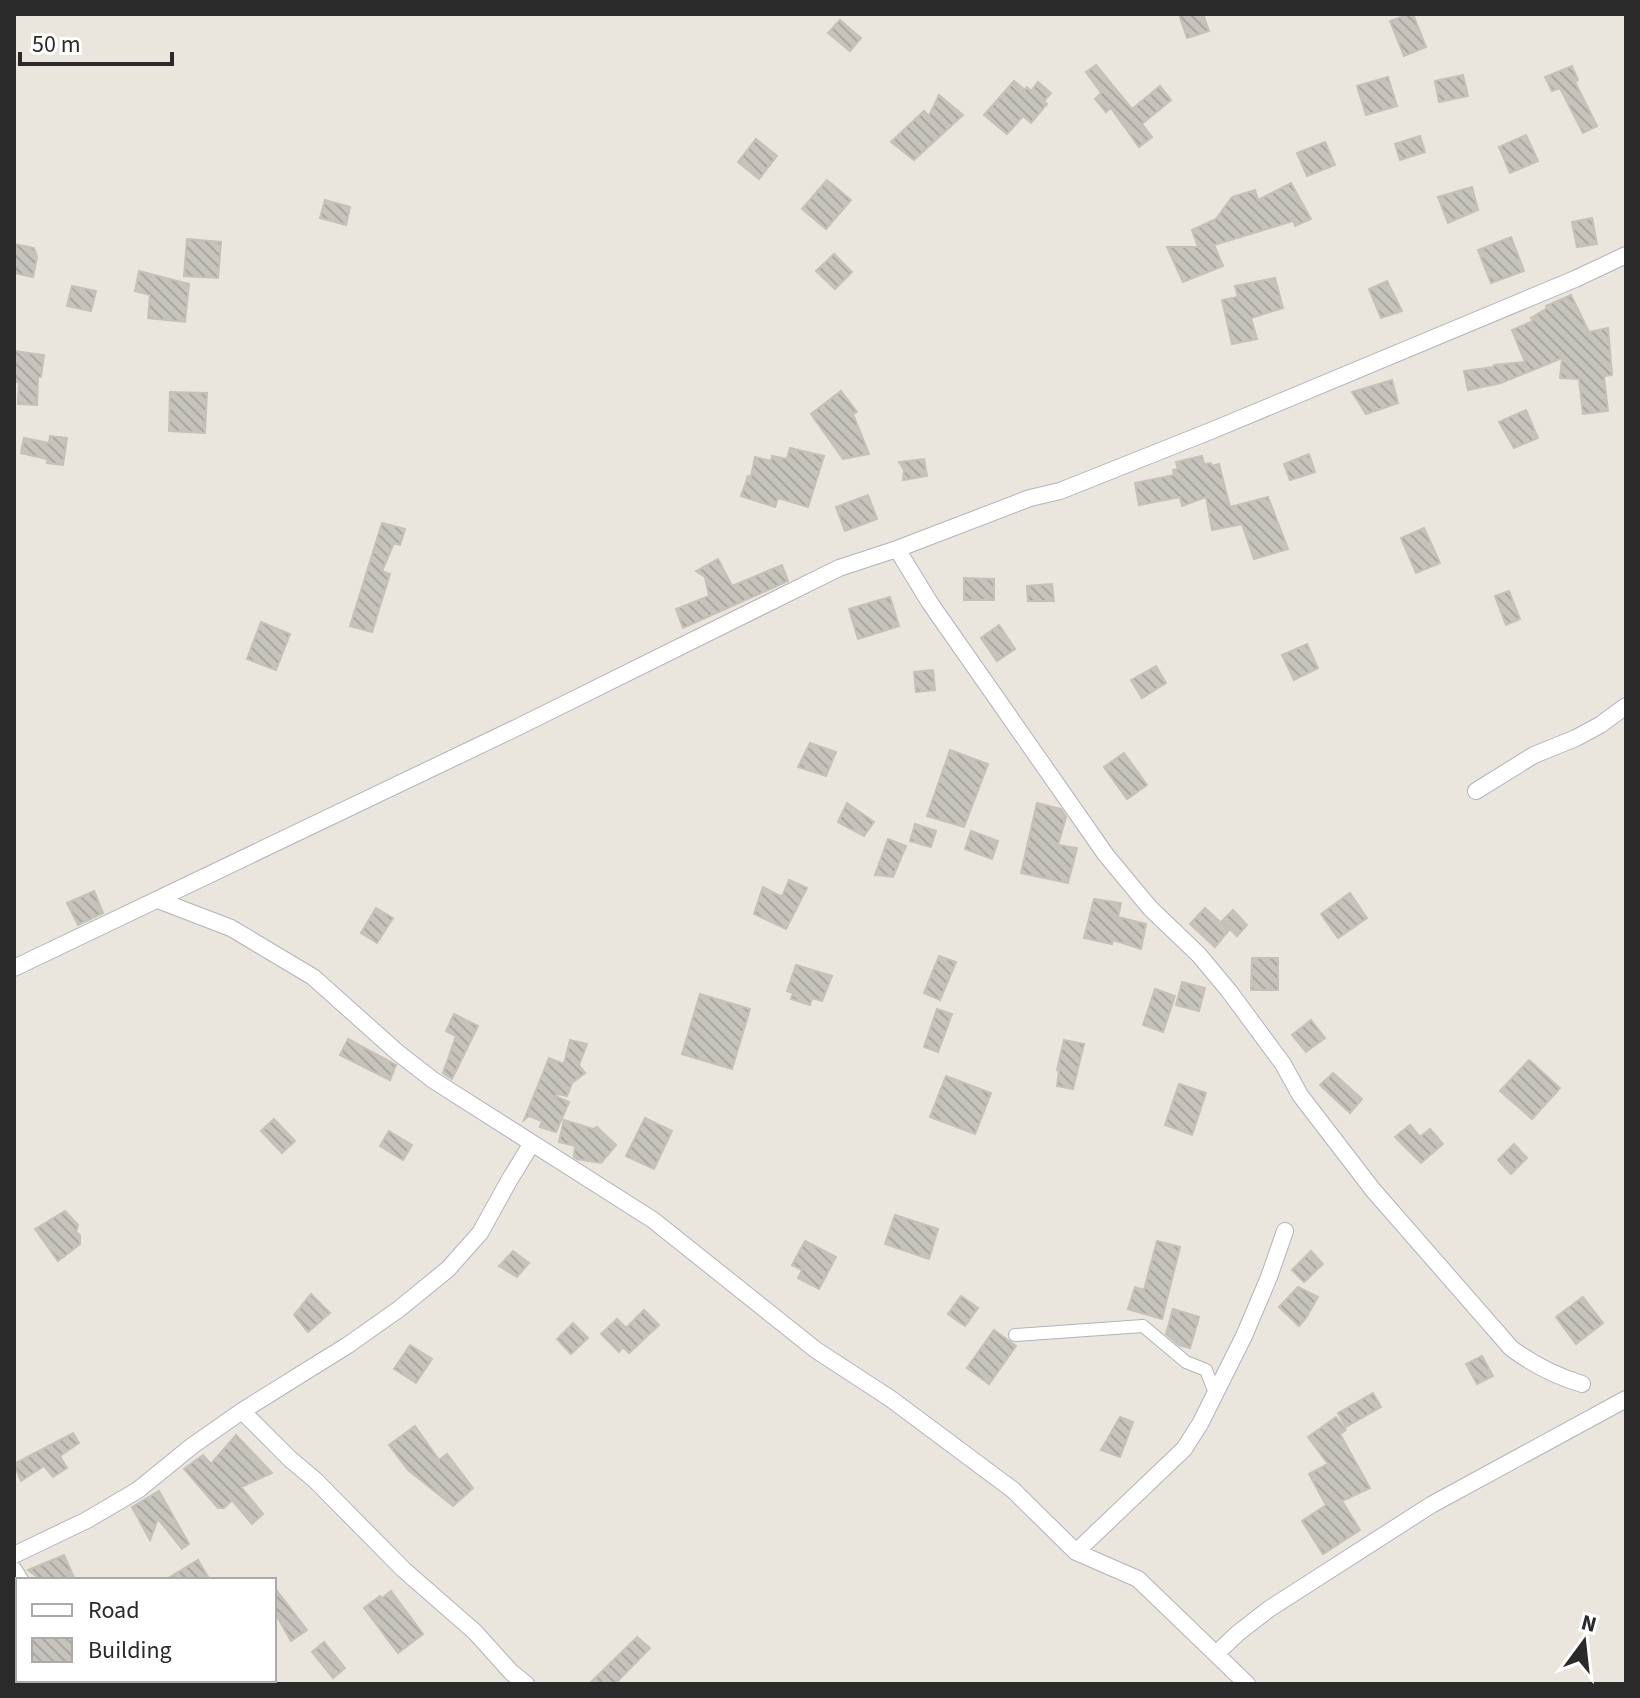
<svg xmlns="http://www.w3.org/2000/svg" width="1640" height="1698" viewBox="0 0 1640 1698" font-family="'Source Sans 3',sans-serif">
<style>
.building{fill:url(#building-back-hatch);stroke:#c6c1b7;stroke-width:2}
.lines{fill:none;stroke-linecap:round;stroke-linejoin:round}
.pedestrian-casing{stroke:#b1b3bc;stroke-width:14}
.minor-casing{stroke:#b1b3bc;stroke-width:18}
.pedestrian{stroke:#fff;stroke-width:12}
.minor{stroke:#fff;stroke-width:16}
</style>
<defs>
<pattern id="building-back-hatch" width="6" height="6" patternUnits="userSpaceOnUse" patternTransform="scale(2)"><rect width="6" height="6" fill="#c6c3bc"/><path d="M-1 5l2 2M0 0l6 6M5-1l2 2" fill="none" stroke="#aaa8a2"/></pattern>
</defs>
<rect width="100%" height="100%" fill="#eae5dd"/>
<!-- building -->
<path class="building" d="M1179,14h24l6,17 -22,7z
M1409,14h4l13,33 -22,9 -14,-35z
M840,20l21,18 -11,13 -22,-18z
M1096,65l36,44 28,-23 11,14 -29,24 10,13 -13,10 -28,-39 -5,4 -11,-13 6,-6 -15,-21z
M1572,66l6,14 -3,2 22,44 -14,7 -23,-45 -8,3 -7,-14z
M1463,75l5,21 -29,6 -4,-21z
M1388,77l9,29 -31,9 -9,-29z
M1014,81l11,9 2,-3 4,4 7,-9 13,11 -7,8 3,3 -16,19 -8,-7 -16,18 -23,-19z
M939,95l24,20 -49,45 -23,-18 33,-31 5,5z
M1526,135l12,26 -28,12 -11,-26z
M1420,136l5,16 -25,8 -5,-16z
M756,139l21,17 -18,23 -21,-17z
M1325,142l10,23 -28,11 -10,-23z
M827,180l24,20 -25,29 -24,-20z
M1291,183l20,36 -16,7 -2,-5 -79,24 9,21 -40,16 -16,-35h31l-6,-17 24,-11 16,-22 23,-7 3,10z
M1472,187l6,23 -30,13 -10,-26z
M325,200l25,7 -4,18 -26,-7z
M1592,218l5,26 -20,3 -5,-25z
M1511,237l13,34 -33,12 -13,-33z
M187,239l34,3 -3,36 -34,-2z
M14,244l20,4 3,9 -4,20 -19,-4z
M834,254l18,18 -17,17 -19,-18z
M139,271l50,13 -4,38 -37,-4 2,-23 -15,-4z
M1275,278l8,30 -32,10 6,21 -25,5 -10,-44 16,-3 -3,-11z
M1387,281l15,30 -21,7 -12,-29z
M72,286l24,5 -5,20 -24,-5z
M1571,295l18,37 19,-4 4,47 -8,1 4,35 -25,3 -4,-35 -19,-1 2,-20 -61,25 -33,7 -4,-19 29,-4 1,-2 31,-3 -13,-32 21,-9 -2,-3 16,-10 -1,-2z
M14,351l30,4 -3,22h-3l-1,28 -19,-1 1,-22h-5z
M1392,380l6,23 -32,11 -14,-22z
M841,391l16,21 -4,2 16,40 -26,5 -32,-45z
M170,392l37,1 -2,40 -36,-2z
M1526,410l12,28 -24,10 -15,-26z
M50,436l17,2 -4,27 -16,-2v-4l-26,-6 3,-15 25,5z
M790,448l34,8 -16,51 -30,-9 -3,9 -34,-11 7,-20 3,1 4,-20 16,4 1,-5 15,3z
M1309,454l6,18 -25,8 -6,-16z
M1202,456l2,8 7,-1 1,3 7,-2 11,43 38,-10 20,52 -34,10 -12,-35 -30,6 -6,-33 -24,9 -2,-9 -41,8 -4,-22 39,-8 -1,-5 5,-1 -2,-7z
M924,459l3,17 -24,4 1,-10 -5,-8z
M868,495l9,24 -32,12 -9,-24z
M382,523l23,6 -5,16 -6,-2 -12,28 8,3 -18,58 -22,-6z
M1424,528l16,35 -24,10 -15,-35z
M718,559l14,27 50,-21 6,16 -105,47 -7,-19 33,-13 -4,-19 -9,-6z
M964,578l30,1v21h-30z
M1052,584l2,17h-26l-1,-15z
M1509,591l11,28 -14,6 -11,-29z
M890,597l9,29 -41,13 -9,-30z
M261,622l29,12 -14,36 -29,-11z
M999,625l16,24 -18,12 -16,-23z
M1307,644l11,24 -24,12 -12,-25z
M1156,666l10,17 -24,15 -11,-18z
M933,670l2,20 -19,2 -2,-20z
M810,743l26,9 -10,24 -28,-9z
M950,750l38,14 -24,63 -37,-11z
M1124,753l23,32 -20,14 -23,-32z
M847,803l27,19 -10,14 -26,-14z
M1037,803l24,6 5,8 -8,28 19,3 -9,35 -47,-10z
M915,824l21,7 -5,16 -21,-6z
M971,831l27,10 -6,18 -27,-10z
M888,839l18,7 -13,31 -18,-2z
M789,880l18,8 -21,41 -32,-15 9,-27 19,10z
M94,891l9,22 -25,12 -11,-22z
M1350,893l17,25 -29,20 -17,-24z
M1094,899l27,4 -3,14 28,7 -5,25 -28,-9 -1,4 -28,-6z
M376,908l17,10 -16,25 -16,-10z
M1205,908l24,22 -14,17 -25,-23z
M1233,910l14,15 -10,11 -15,-15z
M939,956l17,6 -16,38 -16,-7z
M1252,958h26v32h-27z
M796,965l36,11 -10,25 -10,-3 -2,7 -19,-6 2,-6 -6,-2z
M1182,982l23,6 -6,23 -23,-6z
M1155,989l20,7 -12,36 -20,-7z
M700,994l50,15 -18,60 -50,-15z
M937,1009l15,5 -14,38 -14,-5z
M454,1014l24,12 -26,53 -9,-6 13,-37 -10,-5z
M1311,1020l14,18 -19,14 -14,-17z
M348,1039l48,26 -6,15 -50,-25z
M570,1040l17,4 -8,21 6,8 -13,10 -5,13 -9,-2 -3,2 14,6 -13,30 -16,-5 2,-6 -13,-5 -5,4 25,-62 15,6z
M1064,1040l20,4 -11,45 -16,-3 2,-15 -2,-1z
M1529,1060l31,28 -28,31 -32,-28z
M1333,1073l29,26 -12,14 -30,-28z
M946,1076l45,17 -16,41 -45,-17z
M1179,1084l27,9 -14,42 -27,-10z
M645,1118l27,13 -18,38 -28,-13z
M274,1119l21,22 -13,12 -21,-22z
M564,1120l29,9 4,-2 19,18 -15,18 -24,-4 -3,-2 1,-11 -16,-4z
M1410,1125l10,12 10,-8 13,15 -22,19 -26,-26z
M389,1131l23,14 -9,15 -23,-14z
M1514,1144l13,14 -16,16 -13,-14z
M65,1211l13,14 -2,7 4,3v9l-22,17 -23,-32z
M895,1215l43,14 -9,30 -44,-15z
M805,1241l31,16 -17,32 -21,-11 4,-8 -10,-5z
M1157,1241l23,6 -18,72 -34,-10 7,-22 9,3z
M513,1251l16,12 -12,14 -18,-11z
M1311,1251l12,13 -19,18 -12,-12z
M1298,1287l20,10 -12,21 -7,8 -20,-19z
M311,1294l19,19 -22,19 -14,-17z
M961,1296l17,12 -13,18 -17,-12z
M1583,1297l20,26 -27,21 -20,-27z
M1173,1309l26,8 -9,31 -11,-3 -13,-11z
M644,1310l15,15 -30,28 -6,-6 -4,5 -18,-18 16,-15 9,9z
M573,1323l15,15 -17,16 -14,-15z
M994,1330l22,16 -27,38 -22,-16z
M410,1345l22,14 -16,24 -22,-14z
M1482,1356l11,20 -16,8 -11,-20z
M1373,1393l8,14 -35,20 -8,-14z
M1120,1417l13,5 -13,35 -19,-7z
M1336,1417l10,13 -6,4 30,54 -28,13 18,29 -37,24 -21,-33 24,-16 -17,-31 19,-10 -20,-27z
M415,1426l24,34 8,-6 26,34 -20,18 -45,-36 -19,-25z
M73,1433l6,10 -19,13 7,12 -14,9 -9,-11 -23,15 -7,-17z
M236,1435l36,38 -31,14 22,27 -11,10 -20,-24 -8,8h-6l-34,-39 19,-14 8,9z
M159,1491l30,53 -7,5 -24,-30 -8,21 -18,-33z
M64,1555l11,25h-34l-13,-10z
M198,1560l12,20h-45z
M274,1587l33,43 -16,11 -17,-30z
M391,1591l32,43 -25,19 -34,-45 16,-12 2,2z
M637,1637l13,11 -35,36h-26z
M324,1642l21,26 -12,10 -21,-26z"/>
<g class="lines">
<!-- pedestrian casing -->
<g class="pedestrian-casing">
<path id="pedestrian" d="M1015,1335l128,-9 43,36 20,8 9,23"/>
</g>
<!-- minor casing -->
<g class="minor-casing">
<path id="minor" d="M897,549l33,54 176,252 44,53 49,47 30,36 54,73 17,31 73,95 138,158c21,16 45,28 71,36
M1476,791l58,-36 42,-17 24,-13 26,-19
M158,900l73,28 82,49 84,75 36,28 220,140 163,130 75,49 122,91 63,62 62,27 109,105
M14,968l504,-241 321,-159 58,-19 133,-51 30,-7 153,-61 362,-151 51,-24
M242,1411l48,48 25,21 89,90 71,62 36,40 15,12
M1076,1552l108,-103 16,-25 44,-88 25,-59 16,-46
M14,1555l73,-35 51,-30 54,-44 50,-35 106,-66 51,-36 49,-40 32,-36 30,-54 22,-36
M14,1570l6,10
M1216,1654l22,-21 31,-24 162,-104 195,-106
M84,1680l2,4"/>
</g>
<!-- pedestrian -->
<use href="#pedestrian" class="pedestrian"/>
<!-- minor -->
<use href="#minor" class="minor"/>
</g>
<!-- border -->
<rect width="1640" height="1698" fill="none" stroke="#2a2a2a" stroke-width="32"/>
<!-- legend -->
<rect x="16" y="1578" width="260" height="104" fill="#ffffff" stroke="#aaaaaa" stroke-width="2"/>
<rect x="32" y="1604" width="40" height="12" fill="#ffffff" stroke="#aaaaaa" stroke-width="2"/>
<text x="88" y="1618" font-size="24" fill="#2a2a2a">Road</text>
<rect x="32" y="1638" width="40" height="24" fill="url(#building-back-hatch)" stroke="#aaaaaa" stroke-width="2"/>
<text x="88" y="1658" font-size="24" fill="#2a2a2a">Building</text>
<!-- north arrow -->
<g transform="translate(1584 1642) rotate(15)" stroke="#ffffff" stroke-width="6" paint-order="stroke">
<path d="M0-6L14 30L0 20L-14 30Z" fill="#2a2a2a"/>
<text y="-12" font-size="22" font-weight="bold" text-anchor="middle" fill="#2a2a2a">N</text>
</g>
<!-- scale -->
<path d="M20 52v12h152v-12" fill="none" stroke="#2a2a2a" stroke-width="4"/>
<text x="32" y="52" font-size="24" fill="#2a2a2a" stroke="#ffffff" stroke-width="6" paint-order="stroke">50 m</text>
</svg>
